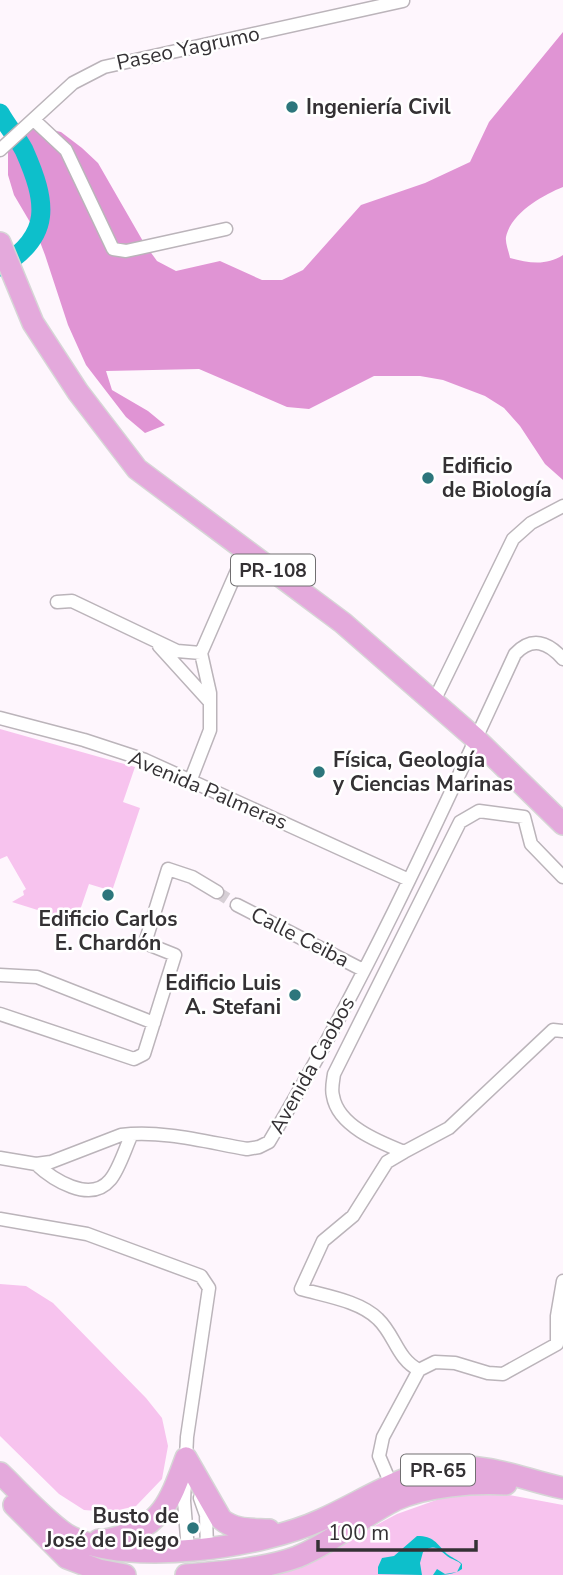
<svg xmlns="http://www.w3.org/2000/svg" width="563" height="1575" viewBox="0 0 563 1575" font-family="'Nunito Sans',sans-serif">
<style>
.green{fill:#f7c3ee}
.forest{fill:#e094d4}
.water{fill:#0dbfcb}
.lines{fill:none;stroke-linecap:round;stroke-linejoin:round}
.river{stroke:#0dbfcb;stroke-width:19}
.minor-tunnel{stroke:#d6cfd5;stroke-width:12;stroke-dasharray:12 6;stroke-linecap:butt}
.minor-casing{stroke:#bbb4ba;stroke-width:15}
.primary-casing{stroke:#d6d6d6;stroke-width:24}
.minor{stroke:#fff;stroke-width:12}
.primary{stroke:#e4a9dc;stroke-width:21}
.poi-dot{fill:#2d767c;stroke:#fff;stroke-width:2.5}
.labels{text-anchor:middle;stroke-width:5;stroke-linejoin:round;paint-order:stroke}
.shield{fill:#fff;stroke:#716f71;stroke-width:2}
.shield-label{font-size:19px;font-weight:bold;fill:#343134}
.street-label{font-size:21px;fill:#343134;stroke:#fff}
.poi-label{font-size:21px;font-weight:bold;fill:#343134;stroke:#fff;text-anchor:start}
</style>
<rect width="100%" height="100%" fill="#fef6fd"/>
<!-- green -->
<path class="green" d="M0,729l135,38 -12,35 17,6 -28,83 -23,-7 -13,38 -64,-20 12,-7 -1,-4 3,-2 -19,-33 -7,3z
M0,1284l26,2 27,17 93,95 16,20 6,28 -6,33 -26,27 -26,6 -26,-2 -25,-16 -59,-58z
M498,1493l65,12v70h-294l49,-19 79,-42 45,-16z"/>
<!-- forest -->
<path class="forest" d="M563,32v155c-20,8 -52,26 -57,50 -1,6 3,15 4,21 19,5 36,8 53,-3v225l-18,-16 -25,-38 -16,-18 -19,-12 -42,-16 -23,-4h-46l-65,33 -22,-2 -88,-38 -93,2 6,19 36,21 17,14 -20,8 -19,-16 -40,-52 -18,-40 -23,-70 -8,-21 -23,-39 -6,-20v-23l11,-17 20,-8 22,5 21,16 16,15 46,80 13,18 19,10 44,-10 42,19h20l21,-10 58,-65 64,-22 45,-21 19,-40z"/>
<!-- water -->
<path class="water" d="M417,1536c17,0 19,7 30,18 5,4 10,5 15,10v5c-8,6 -19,6 -29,6l4,-6 8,5 12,-2 4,-8c-3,-3 -7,-4 -11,-6 -11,-7 -14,-16 -27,-6l-3,11 2,12 -44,-1v-7l4,-9 12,-2z"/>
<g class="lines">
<!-- river -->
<path class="river" d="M0,113c7,13 17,24 24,37 23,52 29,86 -24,117"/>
<!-- minor-tunnel -->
<path class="minor-tunnel" d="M217,892l20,13"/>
<!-- minor casing -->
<g class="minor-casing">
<path id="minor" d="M35,121l31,29 47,99 13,2 100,-22
M0,150l73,-67 31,-16 299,-66
M57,602l15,-1 105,50 24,2
M159,646l49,54
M434,701l79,-162 18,-16 32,-17
M0,718l84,22 61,20 264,120
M191,779l19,-49v-37l-9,-40 45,-103
M563,877l-32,-33 -7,-27 -45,-6 -19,11 -126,252c-1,7 -3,16 -1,22 5,30 46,46 71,56l45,-24 104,-98 10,1
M237,905l126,65
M0,975l37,2 117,46
M0,1014l134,45 10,-5 31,-99 -30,-12 23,-74 24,8 25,15
M404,1152l-17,10 -34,54 -30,25 -22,48c25,7 59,12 77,30 17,16 19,40 41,51
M0,1158l36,6 15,-2 70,-27c42,-5 85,7 126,14l12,-2 10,-5c94,-156 170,-323 246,-488 17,-18 33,-12 48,5
M36,1164c16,15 54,40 74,16 9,-10 16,-34 22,-46
M0,1219l87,15 114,42 8,12 -22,149 -3,64 4,49
M393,1489l-14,-33 4,-19 36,-67 16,-8 20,1 33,10 15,1 54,-30v-28l6,-35
M200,1498l6,17 1,34"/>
</g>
<!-- primary casing -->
<g class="primary-casing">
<path id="primary" d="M0,243l33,80 45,69 59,77 206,154 133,116 87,85
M186,1458l35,61c14,12 31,10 48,11
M0,1473c18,17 51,54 71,64 60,30 191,10 250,-17 41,-18 81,-47 128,-52 41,-5 75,12 114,20
M14,1505l53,53 32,12 26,5
M99,1540c8,1 15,-2 22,-4 43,-11 51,-41 65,-78
M186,1575c35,-3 78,-6 111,-18 35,-14 64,-40 98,-57 30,-14 78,-18 111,-16"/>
</g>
<!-- minor -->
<use href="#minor" class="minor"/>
<!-- primary -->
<use href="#primary" class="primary"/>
</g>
<!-- markers -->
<g class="poi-dot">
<circle cx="292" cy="107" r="7"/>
<circle cx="428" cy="478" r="7"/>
<circle cx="319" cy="772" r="7"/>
<circle cx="108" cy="895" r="7"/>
<circle cx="295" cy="995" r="7"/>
<circle cx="193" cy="1528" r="7"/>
</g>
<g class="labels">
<!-- shield labels -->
<g class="shield">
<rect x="231" y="554.5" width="84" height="31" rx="5"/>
<rect x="401" y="1454.5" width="74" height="31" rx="5"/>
</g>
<g class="shield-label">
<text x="273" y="577">PR-108</text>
<text x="438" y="1477">PR-65</text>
</g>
<!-- street labels -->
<g class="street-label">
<text transform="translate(188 48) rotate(-12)" y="7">Paseo Yagrumo</text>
<text transform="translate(208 790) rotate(23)" y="7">Avenida Palmeras</text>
<text transform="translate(300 937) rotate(27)" y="7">Calle Ceiba</text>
<text transform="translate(312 1065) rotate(-61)" y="7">Avenida Caobos</text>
</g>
<!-- poi labels -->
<g class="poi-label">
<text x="306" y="114">Ingeniería Civil</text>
<text x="442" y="473">Edificio<tspan x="442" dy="24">de Biología</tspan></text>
<text x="333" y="767">Física, Geología<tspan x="333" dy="24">y Ciencias Marinas</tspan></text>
<text x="108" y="926" text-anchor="middle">Edificio Carlos<tspan x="108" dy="24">E. Chardón</tspan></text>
<text x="281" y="990" text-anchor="end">Edificio Luis<tspan x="281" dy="24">A. Stefani</tspan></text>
<text x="179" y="1523" text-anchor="end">Busto de<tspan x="179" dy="24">José de Diego</tspan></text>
</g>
</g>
<!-- scale -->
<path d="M318 1540v10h158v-10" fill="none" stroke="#343134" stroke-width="3.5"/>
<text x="328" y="1540" font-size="21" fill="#343134" stroke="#ffffff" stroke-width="5" paint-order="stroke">100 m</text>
</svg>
